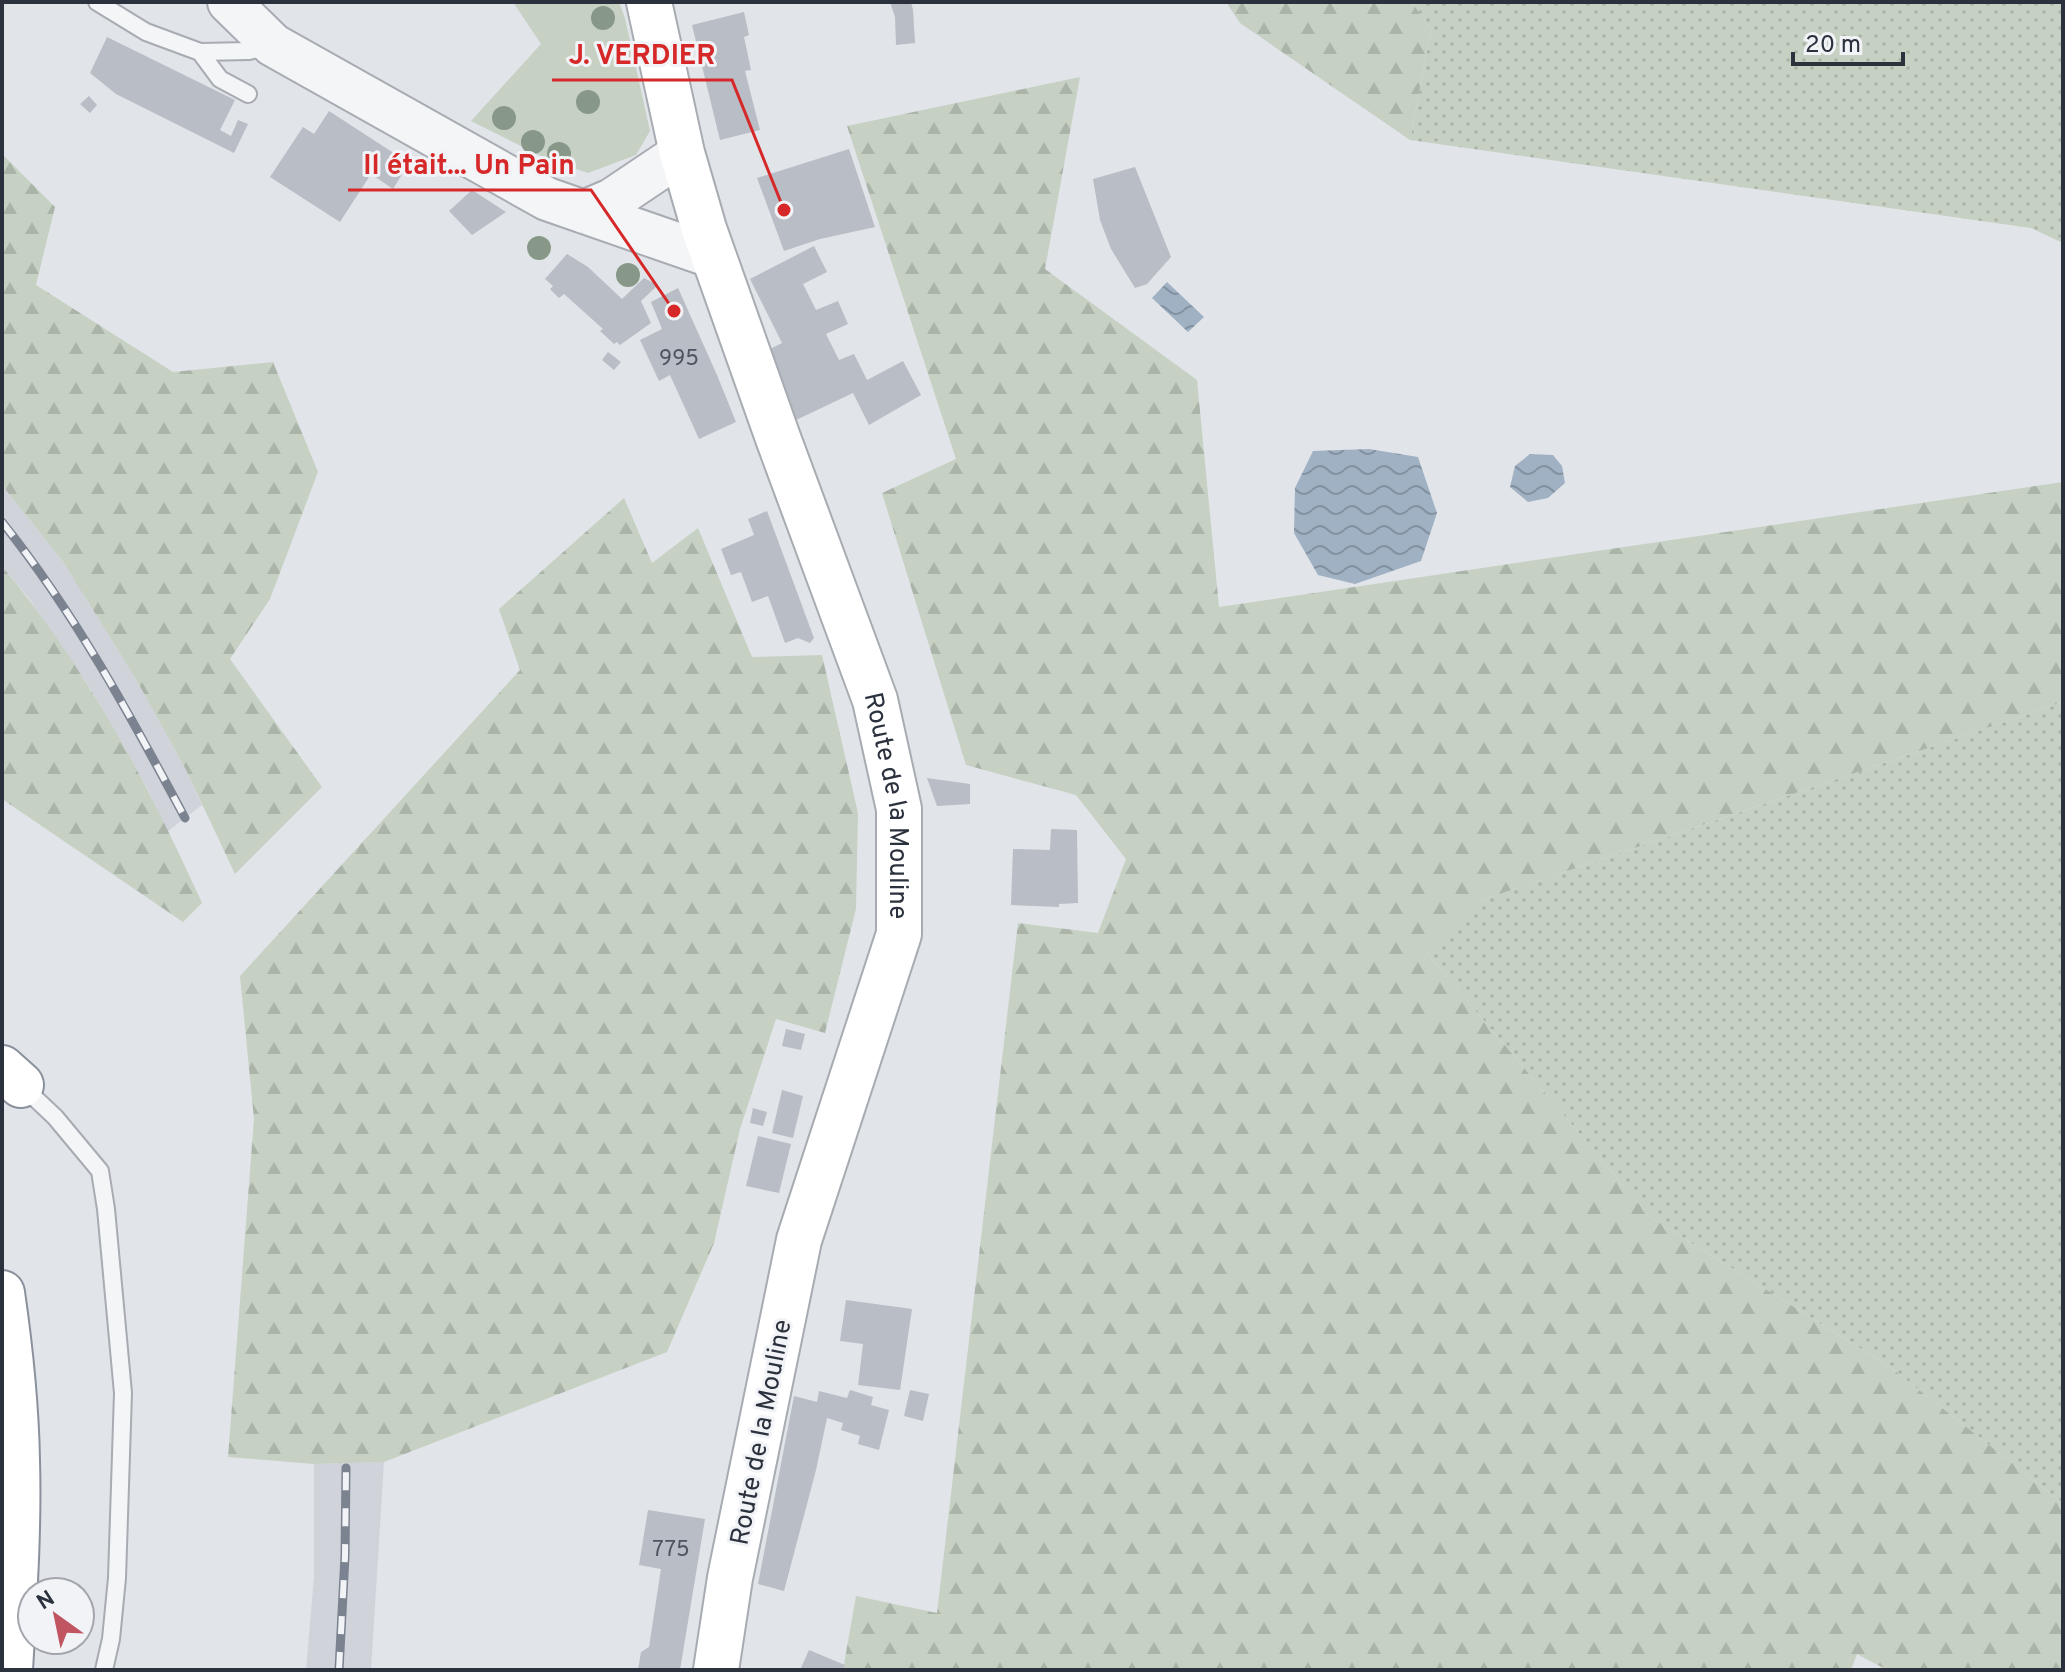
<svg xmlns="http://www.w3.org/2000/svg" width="2065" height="1672" viewBox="0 0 2065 1672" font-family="Overpass,sans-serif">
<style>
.built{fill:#d0d3da}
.grass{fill:url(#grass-dots)}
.forest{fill:url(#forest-firs)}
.park{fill:#c6d1c3}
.water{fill:url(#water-waves)}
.building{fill:#b9bdc5}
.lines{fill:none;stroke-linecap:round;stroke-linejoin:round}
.service-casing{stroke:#a7abb2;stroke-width:20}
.tertiary-casing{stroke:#a7abb2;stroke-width:46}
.secondary-casing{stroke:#a7abb2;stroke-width:48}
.trunk-casing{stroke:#8a919d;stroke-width:48}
.service{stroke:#f4f5f7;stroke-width:16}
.tertiary{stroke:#f4f5f7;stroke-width:42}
.secondary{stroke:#fff;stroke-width:44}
.trunk{stroke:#fff;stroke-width:44}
.rail-casing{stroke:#7c8390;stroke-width:9}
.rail{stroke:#f1f3f6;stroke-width:6;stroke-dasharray:18;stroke-linecap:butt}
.tree{fill:#889888}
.labels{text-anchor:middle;stroke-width:6;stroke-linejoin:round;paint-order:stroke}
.number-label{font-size:22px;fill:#4e5560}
.street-label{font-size:26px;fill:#2b323e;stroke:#f1f3f6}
.leader{fill:none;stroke:#d62828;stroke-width:3}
.callout-dot{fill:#d62828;stroke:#f1f3f6;stroke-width:3}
.callout-label{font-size:28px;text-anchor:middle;font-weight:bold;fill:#d62828;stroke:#f1f3f6;stroke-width:6;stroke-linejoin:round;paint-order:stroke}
</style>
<defs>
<pattern id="grass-dots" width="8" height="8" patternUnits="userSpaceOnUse" patternTransform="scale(2)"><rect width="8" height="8" fill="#c6d1c3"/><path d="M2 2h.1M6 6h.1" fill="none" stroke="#aab4a9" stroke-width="1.8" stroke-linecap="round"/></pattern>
<pattern id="forest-firs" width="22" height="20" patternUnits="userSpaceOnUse" patternTransform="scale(2)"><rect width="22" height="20" fill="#c6d1c3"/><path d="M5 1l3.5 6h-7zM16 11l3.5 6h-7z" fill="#aab4a9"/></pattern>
<pattern id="water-waves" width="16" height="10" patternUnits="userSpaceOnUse" patternTransform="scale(2)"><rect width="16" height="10" fill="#a0b1c4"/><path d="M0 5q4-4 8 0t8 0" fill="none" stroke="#8391a1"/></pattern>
</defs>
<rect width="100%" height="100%" fill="#e1e4e8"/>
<!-- built -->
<path class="built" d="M2,485l62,78 73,118 49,89 16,35 -34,26 -22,-45 -56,-98 -62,-91 -26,-31z
M384,1462l-13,208h-65l8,-93v-113z"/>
<!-- grass -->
<path class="grass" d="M1412,2h651v241l-32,-15 -621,-88 21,-110z
M2063,702v801l-173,-136 -240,-150 -224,-265 50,-50z"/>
<!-- forest -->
<path class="forest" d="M1226,2h186l19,28 -21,110 -170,-117z
M1080,77l-35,192 152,111 22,227 844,-125v220l-587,200 -50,50 224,265 240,150 173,136v167h-176l-30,-16 -6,16h-1008l13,-74 81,17 81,-690 80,10 28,-74 -50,-64 -110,-30 -84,-272 74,-34 -109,-333z
M2,154l53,53 -19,78 137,87 100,-10 45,110 -48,127 -40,60 92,128 -87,87 -49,-104 -49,-89 -73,-118 -62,-78z
M624,498l28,65 46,-35 54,129 70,-2 36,158 -2,96 -31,124 -49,-14 -36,110 -26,114 -47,109 -283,110 -70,2 -86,-7 26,-338 -14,-143 280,-306 -21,-61z
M2,566c56,67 103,143 144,221 20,38 38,77 56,116l-19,19 -181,-123z"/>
<!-- park -->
<path class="park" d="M513,2h106l6,16 25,113 -14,24 -48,18 -39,-13 -78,-39 70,-77z"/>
<!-- water -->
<path class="water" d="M1167,282l37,35 -16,15 -36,-34z
M1369,449l49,8 19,56 -16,48 -66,23 -37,-9 -24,-42 1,-45 18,-37z
M1530,454l23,1 9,11 3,17 -17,15 -20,4 -18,-15 5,-21z"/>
<!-- building -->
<path class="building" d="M890,2h21l2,8 2,33 -19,2 -1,-28z
M744,12l5,23 -5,2 7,33 -6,1 15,59 -40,10 -28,-115z
M107,37l128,63 -15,30 11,6 7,-16 10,4 -14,29 -118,-59 -26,-21z
M89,96l8,9 -7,8 -10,-9z
M329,111l80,52 -16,26 -22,-15 -31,48 -70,-45 33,-50 11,7z
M849,149l26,78 -55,12 -36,12 -27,-73z
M1135,167l36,90 -24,27 -12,4 -24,-39 -11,-29 -7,-41z
M472,190l34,22 -34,23 -23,-24z
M814,246l13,26 -24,12 13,26 22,-9 10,23 -22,10 13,26 15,-6 13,26 36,-19 18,34 -52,30 -16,-32 -57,27 -28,-70 14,-7 -32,-64z
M567,254l21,13 34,32 22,-21 14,7 -17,16 10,22 -31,22 -3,-3 -3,2 -14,-13 3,-2 -39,-35 -5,4 -9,-9 3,-3 -8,-7z
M678,288l39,87 19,47 -37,17 -29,-64 -11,6 -19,-41 22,-11 -11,-27z
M608,352l13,10 -7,8 -12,-10z
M767,511l47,127 -4,5 -12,-5 -13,5 -17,-47 -16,6 -11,-30 -10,3 -10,-26 33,-14 -6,-16z
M927,778l43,6v20l-33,2z
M1051,829l26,1 1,73 -19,1v3l-48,-2 2,-56 37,1z
M786,1029l19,5 -4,16 -19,-4z
M782,1090l21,6 -10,42 -21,-5z
M753,1108l14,4 -4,14 -13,-3z
M758,1136l33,8 -12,49 -33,-7z
M846,1300l66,9 -12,81 -42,-5 5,-41 -23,-3z
M850,1390l23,7 -2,8 18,5 -10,40 -21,-6 2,-8 -19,-6 2,-7 -16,-5 -11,52 -32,121 -26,-7 36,-188 23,6 2,-11 28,7z
M910,1390l19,4 -6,27 -19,-5z
M648,1510l57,9 -25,151h-42l3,-18 8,-5 12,-78 -22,-4z
M809,1650l36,15 -2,5h-43z"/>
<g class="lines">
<!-- service casing -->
<g class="service-casing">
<path id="service" d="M97,2l49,30 54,20 49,-1 21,-5
M200,52l20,27 28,15
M21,1085l34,32 45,54 6,38 17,184 -6,185 -6,61 -7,31"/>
</g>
<!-- tertiary casing -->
<g class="tertiary-casing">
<path id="tertiary" d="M229,2l44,43 274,154 167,58
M584,212l28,-12 70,-47"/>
</g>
<!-- secondary casing -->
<g class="secondary-casing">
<g id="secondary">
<path id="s1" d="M649,2l33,151 22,76 74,209 97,262 24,109v125l-100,306 -69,338 -14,92"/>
</g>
</g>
<!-- trunk casing -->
<g class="trunk-casing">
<path id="trunk" d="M2,1068l19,17
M2,1293c8,55 14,111 15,167 2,70 -3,140 -7,210"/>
</g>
<!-- service -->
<use href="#service" class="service"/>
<!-- tertiary -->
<use href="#tertiary" class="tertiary"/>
<!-- secondary -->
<use href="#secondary" class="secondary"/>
<!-- trunk -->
<use href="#trunk" class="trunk"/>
<!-- rail casing -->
<g class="rail-casing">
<path id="rail" d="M2,522c73,91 128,193 183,296
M339,1670l6,-114 1,-88"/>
</g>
<!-- rail -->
<use href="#rail" class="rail"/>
</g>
<!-- trees -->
<g class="tree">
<circle cx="603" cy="18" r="12"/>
<circle cx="588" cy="102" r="12"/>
<circle cx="504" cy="118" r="12"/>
<circle cx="533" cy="142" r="12"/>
<circle cx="559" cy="154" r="12"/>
<circle cx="539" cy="248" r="12"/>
<circle cx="628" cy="275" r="12"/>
</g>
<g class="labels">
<!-- number labels -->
<g class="number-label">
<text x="679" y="365">995</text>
<text x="671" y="1556">775</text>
</g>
<!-- street labels -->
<g class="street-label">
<text dy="9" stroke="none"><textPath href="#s1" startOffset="842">Route de la Mouline</textPath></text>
<text transform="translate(760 1432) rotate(-79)" y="9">Route de la Mouline</text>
</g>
</g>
<!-- callouts -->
<path class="leader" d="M784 210L732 80H552M674 311L591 190H348"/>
<g class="callout-dot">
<circle cx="784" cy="210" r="8"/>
<circle cx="674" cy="311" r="8"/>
</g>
<g class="callout-label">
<text x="642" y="64">J. VERDIER</text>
<text x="469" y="174">Il était... Un Pain</text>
</g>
<!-- border -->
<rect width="2065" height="1672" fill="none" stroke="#2b323e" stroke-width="8"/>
<!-- north arrow -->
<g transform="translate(56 1616) rotate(327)"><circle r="38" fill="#f1f3f6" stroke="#a2a6ac" stroke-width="2"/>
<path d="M0-6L14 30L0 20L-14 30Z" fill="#c05461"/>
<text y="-12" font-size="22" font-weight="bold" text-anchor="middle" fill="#2b323e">N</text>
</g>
<!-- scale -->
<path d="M1793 52v12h110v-12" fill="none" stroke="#2b323e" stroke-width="4"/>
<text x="1805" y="52" font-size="24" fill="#2b323e" stroke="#f1f3f6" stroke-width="6" paint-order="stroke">20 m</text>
</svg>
